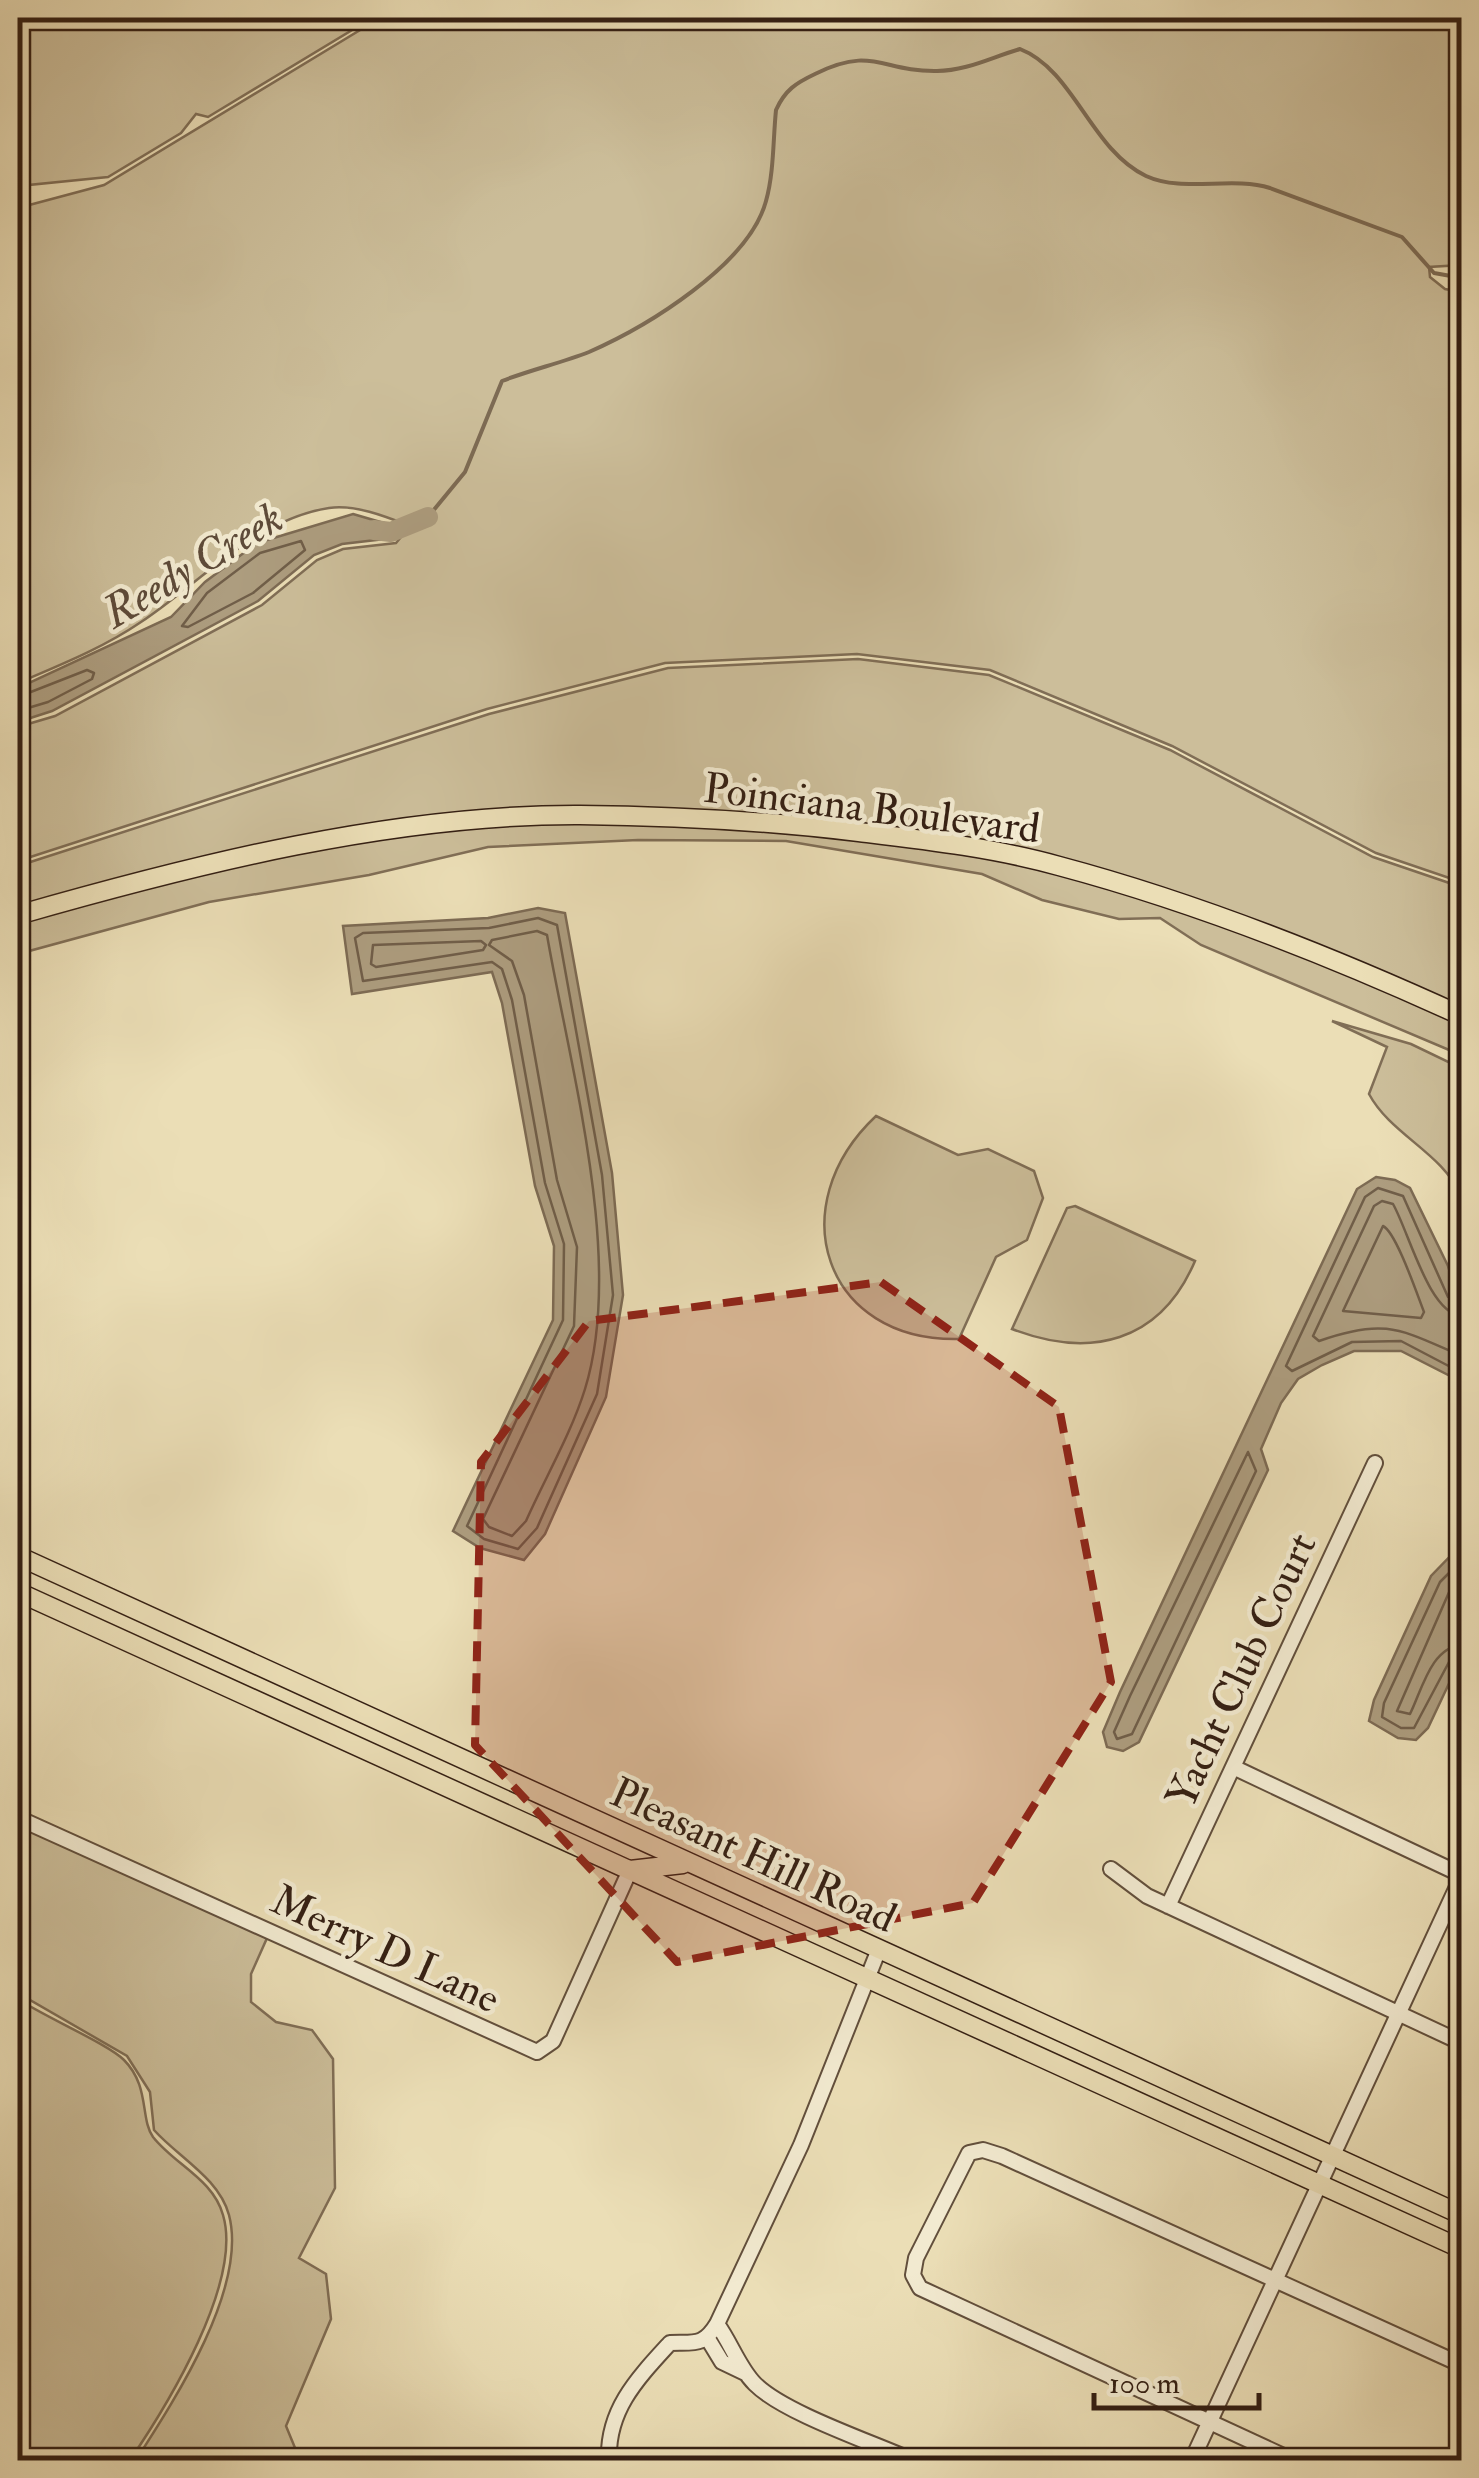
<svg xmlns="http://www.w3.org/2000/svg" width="1479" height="2478" viewBox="0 0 1479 2478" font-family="'IM FELL Double Pica',serif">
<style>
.green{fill:#ccbe9a;stroke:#806e56;stroke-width:2.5}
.water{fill:#ad9d7f;stroke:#7d6b54;stroke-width:2.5}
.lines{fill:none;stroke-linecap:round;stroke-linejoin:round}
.shore{stroke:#705e49;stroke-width:2.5}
.stream{stroke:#7d6b54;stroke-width:4}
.river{stroke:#ad9d7f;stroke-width:20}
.minor-casing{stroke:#624f3c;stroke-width:18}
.major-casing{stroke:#341f13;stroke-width:21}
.minor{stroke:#f2ead0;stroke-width:14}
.major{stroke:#ebdeb6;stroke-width:18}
.marked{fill:#8f2418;fill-opacity:0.2;stroke:#8f2418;stroke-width:8;stroke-dasharray:20 12;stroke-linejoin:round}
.labels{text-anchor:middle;stroke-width:9;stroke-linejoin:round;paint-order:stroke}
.street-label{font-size:42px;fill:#341f13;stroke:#f2ead0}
.water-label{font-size:45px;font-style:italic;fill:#5e4b39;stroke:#f2ead0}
</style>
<rect width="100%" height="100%" fill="#ebdeb6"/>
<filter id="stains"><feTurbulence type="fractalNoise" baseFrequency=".002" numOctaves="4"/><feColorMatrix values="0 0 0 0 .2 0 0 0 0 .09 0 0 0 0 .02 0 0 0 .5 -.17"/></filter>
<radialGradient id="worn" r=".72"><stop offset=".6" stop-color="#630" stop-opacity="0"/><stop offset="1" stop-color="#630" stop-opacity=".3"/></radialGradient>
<!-- green -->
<path class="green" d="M18,18h354l-164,99 -12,-3 -15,19 -73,44 -90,9z
M380,18h1081v247l-32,2 1,10 15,12 16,3v590l-85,-29 -204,-107 -182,-76 -133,-16 -192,9 -178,46 -469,152v-134l37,-11 207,-111 55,-45 26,-11 53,-6 14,-17c-23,-9 -55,-22 -81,-18 -73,11 -129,75 -188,114 -38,26 -81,43 -123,61v-475l86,-23z
M858,659l131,16 181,75 203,107 88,30v168l-260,-110 -41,-27 -41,1 -77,-19 -60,-26 -196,-33 -148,-1 -150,7 -119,28 -160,27 -191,52v-88l471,-152 179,-46z
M1332,1021l79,23 50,24v128c-18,-43 -70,-61 -92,-102l18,-47z
M876,1116l82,39 30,-6 46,22 9,27 -16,42 -31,17 -37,82c-135,3 -179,-133 -83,-223z
M1075,1206l120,55c-35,82 -105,98 -183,68l55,-121z
M18,1824l249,114 -16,36v28l25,20 36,8 21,29 2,129 -36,70 27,16 5,45 -45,107 14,34h-164c38,-59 112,-172 93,-245 -10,-37 -51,-58 -75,-85l-4,-38 -23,-36 -109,-63z
M18,1999c25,17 90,45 106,61 26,26 16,59 29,77 22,28 60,42 70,78 20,67 -56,191 -93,245h-112z"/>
<!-- water -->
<path class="water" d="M353,514l48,14 -8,10 -51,6 -28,11 -56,46 -206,110 -34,11v-34l153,-71 34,-35 52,-39z
M538,908l27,5 47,260 11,122 -17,102 -61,137 -21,26 -44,-12 -27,-17 100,-211 1,-74 -19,-60 -33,-183 -10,-31 -140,22 -9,-68 145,-8z
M1376,1177l19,3 15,8 38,78 13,41v81l-11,-12 -49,-25h-47l-32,14 -24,14 -17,24 -20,46 7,21 -129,272 -16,9 -16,-4 -4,-15 17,-40 237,-503z
M1461,1545v113l-33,70 -12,12 -18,-2 -29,-17 5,-21 57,-124z"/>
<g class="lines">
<!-- shore -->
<path class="shore" d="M301,541l4,9 -52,43 -65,34 -6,-1 25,-33 53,-40z
M18,697l69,-27 7,3 -2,6 -44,23 -30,9
M538,918l19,7 45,250 11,120 -16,99 -60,134 -19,21 -34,-10 -17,-13 96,-206 1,-76 -19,-61 -33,-183 -10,-31 -10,-7 -129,19 -8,-43 8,-5 126,-5z
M537,931l10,4c23,133 78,325 38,454 -14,45 -40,89 -59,132l-14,15 -23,-9 -6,-8 91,-193 3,-79 -20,-67 -33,-185 -12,-34 -23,-16 3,-5z
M481,941l5,4 -3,5 -107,17 -5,-3 2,-19z
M1383,1226c13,6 34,68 41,86l-3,6 -78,-7z
M1462,1304l-14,-7 -45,-101 -25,-8 -13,9 -79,169 6,5 60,-29 49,-1 61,32
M1462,1316c-33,-2 -53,-84 -69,-112l-11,-3 -8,5 -61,130 6,5c67,-24 82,-11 143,15
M1248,1452l8,19 -124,263 -15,5 -3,-7 16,-36z
M1462,1560l-22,22 -56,121 -2,14 19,11h13l35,-66 13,-5
M1462,1578l-12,12 -53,121 13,3c12,-24 21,-67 52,-69"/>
<!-- stream -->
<path class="stream" d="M428,517l37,-45 37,-91c28,-11 59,-18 87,-29 57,-25 160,-87 177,-151 8,-28 7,-62 10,-91 9,-20 20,-27 39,-36 58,-29 67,-2 122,-3 29,0 55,-14 83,-22 54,21 71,101 126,127 37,17 85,0 124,12l132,49 32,36 28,5"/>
<!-- river -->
<path class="river" d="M374,530l17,2 37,-15"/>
<!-- minor casing -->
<g class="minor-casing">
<path id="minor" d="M1233,1767l229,108
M18,1818l519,234 16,-11 77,-171
M1111,1869l36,27 315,147
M1168,1906l207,-443
M717,2324c14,19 22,44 38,60 29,29 116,58 156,76
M708,2339l14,23 23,11
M609,2460c-2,-50 28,-81 61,-117 24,-1 33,4 47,-19l84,-179 78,-196
M1192,2460l270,-584
M1292,2460l-372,-172 -7,-13 3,-17 53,-105 14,-3 19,6 460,209"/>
</g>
<!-- major casing -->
<g class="major-casing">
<path id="major" d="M18,915c178,-51 376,-101 562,-100 93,1 187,6 279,17 66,8 136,16 200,34 139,37 272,90 403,150
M18,1556l1444,659
M18,1592l1444,657
M630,1870l53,-6"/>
</g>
<!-- minor -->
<use href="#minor" class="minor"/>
<!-- major -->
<use href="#major" class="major"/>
</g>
<!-- marked area -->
<path class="marked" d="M881,1282l178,125 52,275 -138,221 -296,59 -202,-217 6,-283 108,-141z"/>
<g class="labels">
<!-- street labels -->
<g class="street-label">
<text transform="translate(872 807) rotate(7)" y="15">Poinciana Boulevard</text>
<text transform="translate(1240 1670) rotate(-65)" y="15">Yacht Club Court</text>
<text transform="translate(754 1854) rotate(25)" y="15">Pleasant Hill Road</text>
<text transform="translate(386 1948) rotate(25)" y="15">Merry D Lane</text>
</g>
<!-- water labels -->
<g class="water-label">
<text transform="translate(192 564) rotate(-31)" y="16">Reedy Creek</text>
</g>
</g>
<!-- margin -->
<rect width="1479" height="2478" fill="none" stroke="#ebdeb6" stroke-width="60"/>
<rect x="20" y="20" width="1439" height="2438" fill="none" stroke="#341f13" stroke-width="5"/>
<rect x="30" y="30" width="1419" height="2418" fill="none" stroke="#341f13" stroke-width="2.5"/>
<!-- scale -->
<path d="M1094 2393v15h165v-15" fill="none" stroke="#341f13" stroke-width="5"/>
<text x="1109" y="2393" font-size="30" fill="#341f13" stroke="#f2ead0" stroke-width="8" paint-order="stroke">100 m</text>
<rect width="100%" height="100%" filter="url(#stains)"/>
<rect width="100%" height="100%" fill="url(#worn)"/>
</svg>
